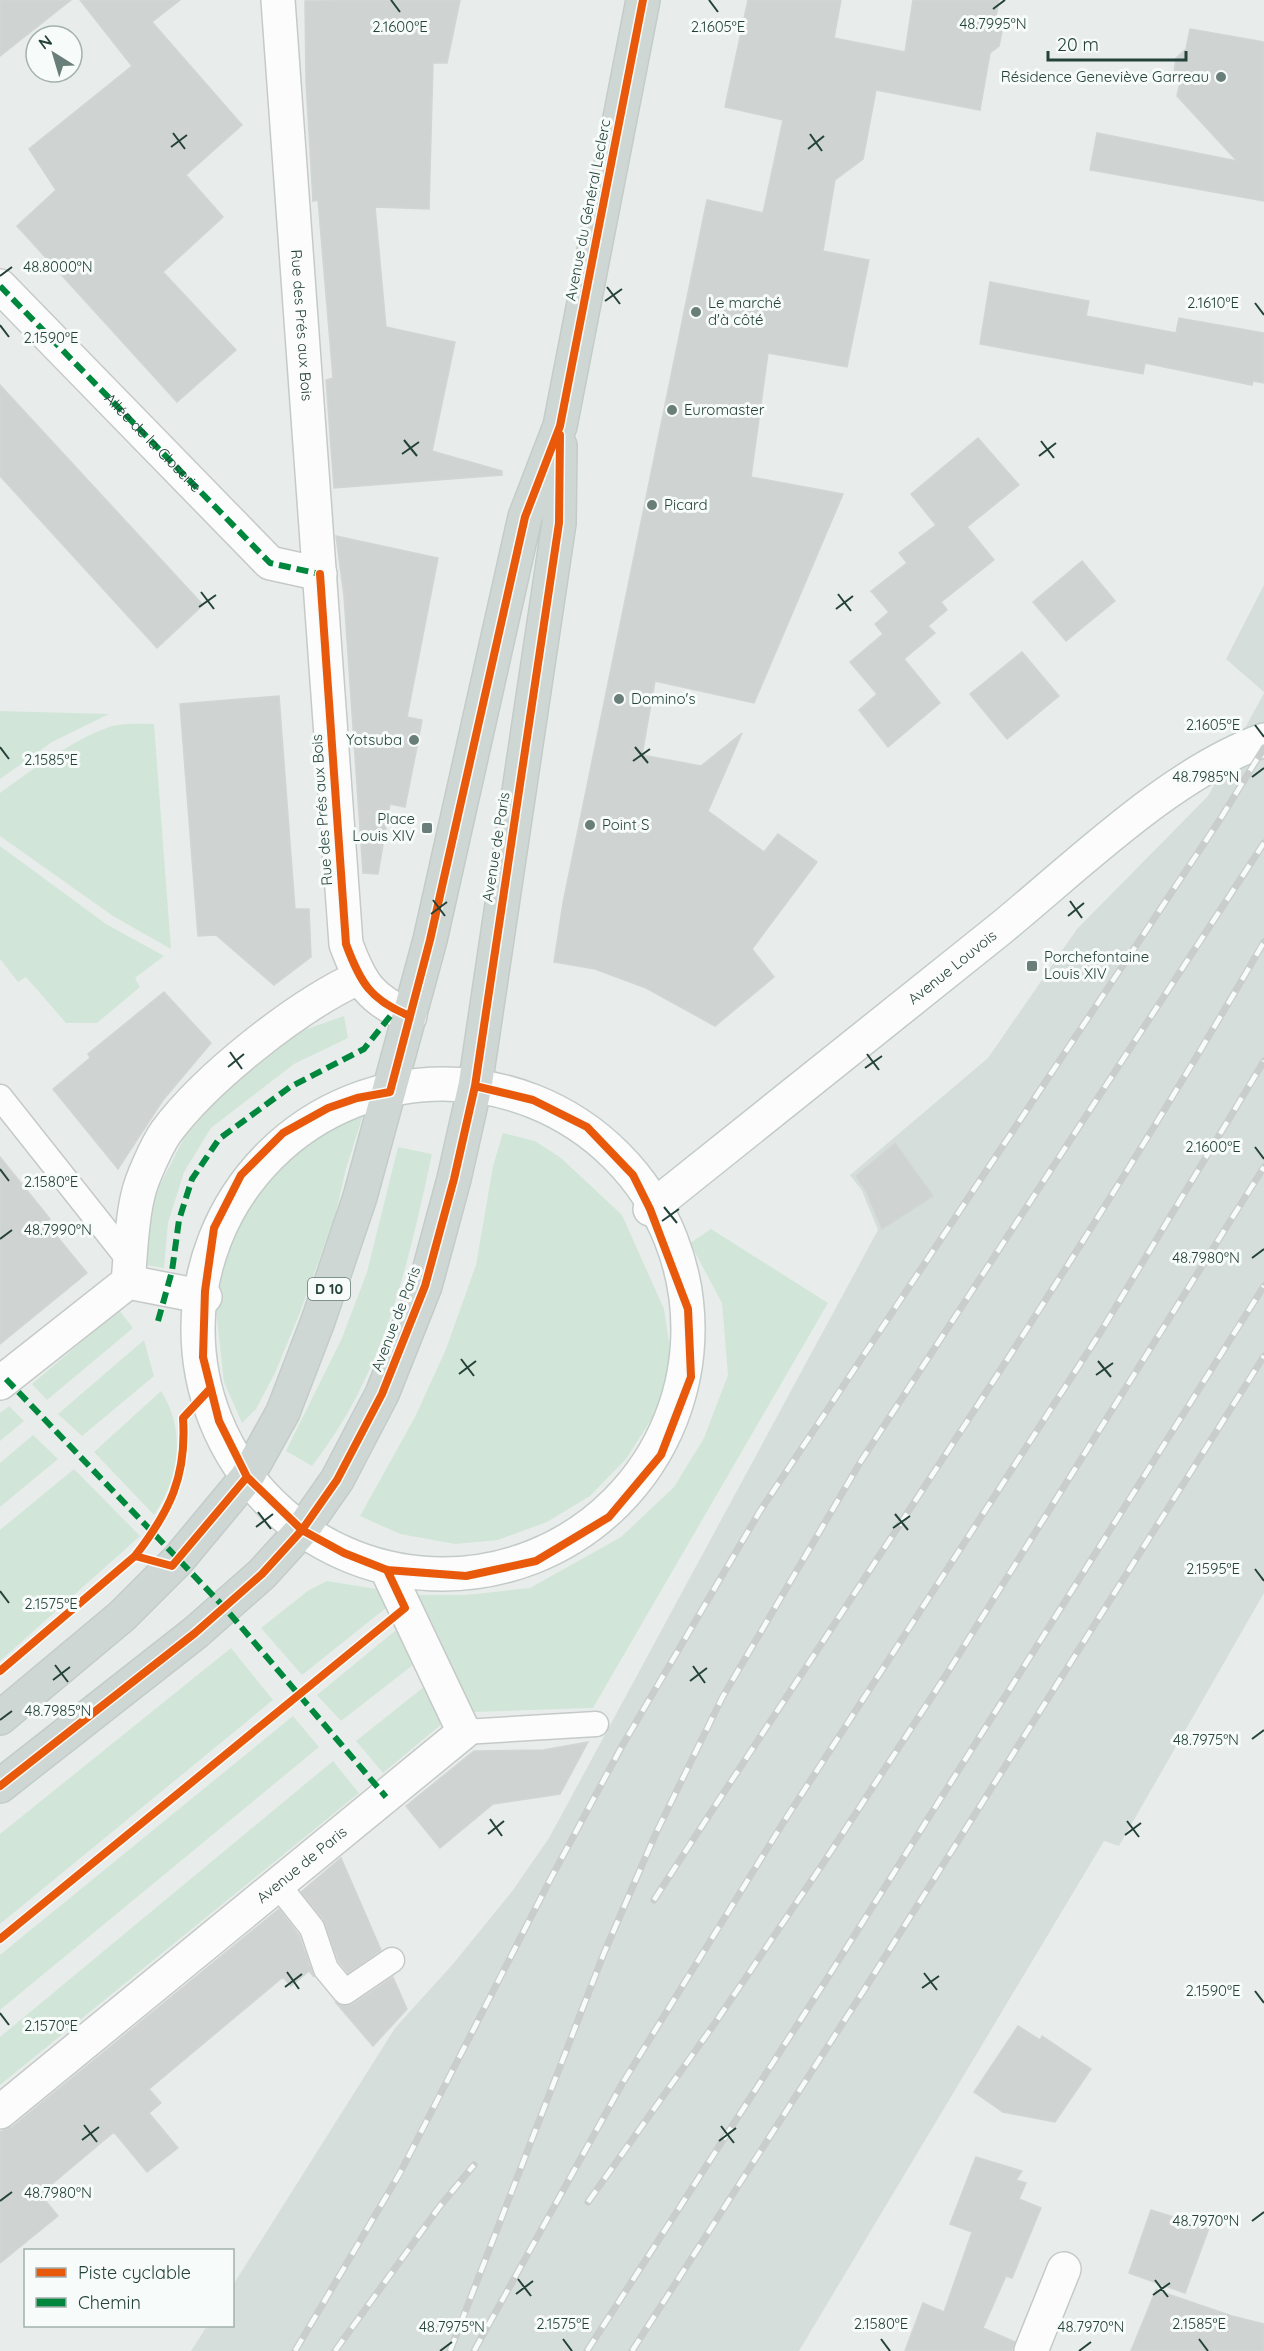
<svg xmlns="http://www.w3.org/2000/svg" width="1264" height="2351" viewBox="0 0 1264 2351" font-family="Quicksand,sans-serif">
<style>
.built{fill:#d6dedb}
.green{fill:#d1e6d8}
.building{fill:#cfd4d2;stroke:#d1d6d4;stroke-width:1.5}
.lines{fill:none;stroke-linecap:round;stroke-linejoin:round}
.lane-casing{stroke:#c5cac8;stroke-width:27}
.street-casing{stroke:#c5cac8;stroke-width:36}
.secondary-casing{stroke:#c3cbc8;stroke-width:36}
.primary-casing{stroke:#c3ccc9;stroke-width:36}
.lane{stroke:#fcfcfc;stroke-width:24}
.street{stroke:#fcfcfc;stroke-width:33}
.secondary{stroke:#fcfcfc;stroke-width:33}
.primary{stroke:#cfd7d5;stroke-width:33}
.rail-casing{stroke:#c9cdcc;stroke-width:7}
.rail{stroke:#f7fbf9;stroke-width:4.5;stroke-dasharray:14;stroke-linecap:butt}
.quiet{stroke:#00873e;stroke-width:6;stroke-dasharray:12 6;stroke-linecap:butt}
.cycleway-casing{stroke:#f7fbf9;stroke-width:11}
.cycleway{stroke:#e8590c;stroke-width:8}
.ticks{fill:none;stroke:#24423a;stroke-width:2}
.poi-dot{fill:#697e78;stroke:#f7fbf9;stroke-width:2}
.labels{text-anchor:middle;stroke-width:6;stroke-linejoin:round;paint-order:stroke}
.shield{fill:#f7fbf9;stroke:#637a73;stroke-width:1.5}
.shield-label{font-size:14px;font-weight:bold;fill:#24423a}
.poi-label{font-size:15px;fill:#24423a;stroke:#f7fbf9;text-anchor:start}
.street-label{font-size:15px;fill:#24423a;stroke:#f7fbf9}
.ticks-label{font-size:15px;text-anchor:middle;fill:#24423a;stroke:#f7fbf9;stroke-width:6;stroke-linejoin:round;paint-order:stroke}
</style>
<rect width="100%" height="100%" fill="#e8edeb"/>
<!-- built -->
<path class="built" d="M1264,585v107l-38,-33z
M1264,693v900l-145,253 -15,-5 -305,510h-608l16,-25h25l1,-41 162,-257 58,-64 60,-74 36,-52 329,-608 -16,-39 -12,-16 138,-117 89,-129 131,-133z"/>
<!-- green -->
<path class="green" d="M0,711l109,3 -57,28 -52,37z
M154,724l17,225 -58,-33 -113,-80v-43c30,-22 77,-56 112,-67 13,-3 29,-2 42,-2z
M0,846l106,78 58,32 -29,22 5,9 -43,36h-31l-40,-46 -8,5 -18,-23z
M344,1016l4,22 -54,26 -83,64 -27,44 -16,51 -4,45 -24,-4 10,-60 34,-66 43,-50 74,-57z
M363,1115l-17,54 -11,47 -36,99 -24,58 -19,36 -14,14 -18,-41 -8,-71 12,-75 14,-35 21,-26 57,-50z
M503,1133l32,8 26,17 61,57 42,94 9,59 -17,44 -30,47 -36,37 -43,26 -49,18 -43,4 -55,-10 -40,-18 55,-99 31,-68 30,-84 17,-99z
M398,1147l34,7c-24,112 -48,220 -120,312l-26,-15 56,-113 25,-66z
M711,1229l117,74 -235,405 -119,4 -56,-117h47l65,-7 91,-51 53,-50 30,-49 24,-63 -6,-72 -32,-60z
M119,1310l14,18 -86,72 -15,-16z
M144,1340l10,36 -72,60 -24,-22z
M161,1391c25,39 19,86 -7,124l-60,-63z
M9,1406l15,15 -24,20v-28z
M33,1435l25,24 -58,48v-44z
M74,1469l66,67 -140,125v-131z
M327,1581l55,9 4,18 -84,67 -41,-47 48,-38z
M396,1630l17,35 -72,56 -24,-26z
M231,1648l42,52 -273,224v-90z
M425,1686l18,37 -60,50 -27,-32z
M293,1716l26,31 -319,263v-55z
M333,1761l26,32 -359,292v-48z"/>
<!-- building -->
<path class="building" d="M0,0h71l-71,56z
M80,0h100l-28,22 90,103 -56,50 37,42 -60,55 73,78 -59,52 -160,-176 39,-36 -27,-41 103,-83z
M460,0l-13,63h-14l-4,146 -54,-2 11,120 69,15 -23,109 70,20v4l-168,13 -8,-108 7,-2 -15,-178 -5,1 -7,-119 -1,-81z
M748,0h93l-7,38 71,14 8,-52h86l-3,17 7,10 -4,19 -9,7 -10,57 -104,-20 -13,69 -28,21 -12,71 46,9 -22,107 -79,-14 -17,124 92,17 -89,209 -99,-22 -13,74 59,11 41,-33 -34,78 56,41 14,-18 39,28 -65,87 22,28 -59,49 -69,-38 -51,-19 -41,-7 9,-59 144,-703 56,13 20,-93 -58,-13z
M1190,29l74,13v159l-174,-31 7,-37 140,28 -60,-65 3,-14 -6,-9 2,-15 10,-9z
M990,282l99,19 -3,15 90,17 3,-15 85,15v50l-11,-2 -1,4 -107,-22 -2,11 -163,-30z
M0,385l203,220 -46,43 -157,-172z
M978,438l41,47 -52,42 27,33 -53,42 6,8 -19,16 7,7 -31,26 36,44 -52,44 -29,-37 18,-16 -27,-32 33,-28 -8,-10 14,-12 -18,-21 36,-28 -8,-10 37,-28 -25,-31z
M336,536l102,22 -31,159 15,3 -5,27 -12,60 -15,-3 -12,70 -15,-1 -19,-277z
M1082,561l33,40 -49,40 -33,-39z
M1022,652l37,44 -52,43 -37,-45z
M279,696l16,213h14l2,48 -37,28 -58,-50 -18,1 -18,-232z
M164,992l47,51 -48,57 -45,69 -65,-80 37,-31 -2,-4z
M895,1143l38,53 -51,33 -16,-38 -10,-15z
M0,1157l50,62 -4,4 41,50 -87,71z
M588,1742l-28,52 -67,10 -53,44 -34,-42 68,-55 69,-1z
M341,1858l40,92 -33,23 -9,-11 -16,-43 -22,-27z
M279,1909l20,26 15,42 -5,-6 -18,15 -8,-9 -134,112 12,14 -12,10 29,35 -31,24 -33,-40 -74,62 18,22 -58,47v-131l12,-5z
M393,1977l14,32 -34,37 -37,-43 10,3 7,-2z
M1018,2026l22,14 2,-4 49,33 -36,53 -52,-10 -29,-20z
M976,2157l46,14 -6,9 10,3 -7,16 22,9 -29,70 -6,-2 -23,52 32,14 -2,9h-108l18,-48 21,9 28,-80 -22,-8z
M1151,2210l58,18 -24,65 -56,-20z
M1156,2290l76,26 32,8v27h-133z"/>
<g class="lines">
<!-- lane casing -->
<g class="lane-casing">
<path id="lane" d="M0,1097l130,164
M464,1732l132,-8
M278,1885l34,43 14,41 19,23 47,-32"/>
</g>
<!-- street casing -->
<g class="street-casing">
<g id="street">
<path id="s1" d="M278,0l68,944c14,38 24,56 64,72"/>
<path d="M0,286l270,277 50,11"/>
<path d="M128,1282l77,15"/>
<path d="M0,1383l128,-101c3,-29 3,-59 10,-87 3,-15 19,-50 28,-63 40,-54 131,-126 192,-154"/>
<path id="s2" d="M0,2112l464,-380 -77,-162"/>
<path d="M1031,2351l33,-82"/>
</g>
</g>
<!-- secondary casing -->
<g class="secondary-casing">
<g id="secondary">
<circle cx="443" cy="1329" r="245"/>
<path id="s3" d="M650,1209c117,-93 234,-186 350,-280 77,-63 171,-156 264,-189"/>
</g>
</g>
<!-- primary casing -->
<g class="primary-casing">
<path id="primary" d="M0,1718l122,-102 56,-56 69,-83 36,-65 35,-91 42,-124 70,-257 95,-423 35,-91 83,-426
M0,1786l195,-153 67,-59 40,-44 35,-50 45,-86 43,-108 29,-107 21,-93 84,-563 1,-77"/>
</g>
<!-- lane -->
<use href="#lane" class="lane"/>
<!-- street -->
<use href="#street" class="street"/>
<!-- secondary -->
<use href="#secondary" class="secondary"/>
<!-- primary -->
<use href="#primary" class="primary"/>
<!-- rail casing -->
<g class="rail-casing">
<path id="rail" d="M654,1900c205,-318 421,-630 610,-958
M588,2202l127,-179 107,-158 124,-190 318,-508
M295,2351l105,-178 151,-295 71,-132 138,-235 459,-690 45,-73
M335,2351l105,-145 34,-41
M450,2351l154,-398 52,-120 66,-135 139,-237 403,-618
M474,2351l148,-267 161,-261 317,-490 164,-272
M587,2351l236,-366 441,-699
M632,2351l232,-361 400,-634"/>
</g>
<!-- rail -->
<use href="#rail" class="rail"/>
<!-- quiet -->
<g class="quiet">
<path id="s4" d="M0,286l270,277 50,11"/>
<path d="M158,1321l14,-50 7,-51 13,-41 27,-40 71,-52 74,-38 31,-39"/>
<path d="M6,1379l219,229 161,189"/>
</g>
<!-- cycleway casing -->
<g class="cycleway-casing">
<path id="cycleway" d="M320,574l26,370c14,38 24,56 64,72
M475,1086l58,14 54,27 46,48 17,34 38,100 3,68 -30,78 -52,62 -73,44 -70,15 -79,-6 -43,-17 -42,-23 -55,-53 -28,-56 -16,-64 2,-66 9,-63 27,-53 42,-42 45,-25 29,-10 33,-6 40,-152 95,-423 35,-91 83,-426
M135,1556c35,-45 52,-80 48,-138l26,-28
M0,1671l135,-115 37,10 75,-89
M0,1786l195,-153 67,-59 40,-44 35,-50 45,-86 43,-108 29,-107 21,-93 84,-563 1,-88
M0,1939l405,-331 -18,-38"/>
</g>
<!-- cycleway -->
<use href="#cycleway" class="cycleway"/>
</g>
<!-- ticks -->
<path class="ticks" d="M391,0l9,12M709,0l9,12M993,9l12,-9M173,133l12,16M810,134l12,17M171,147l16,-12M808,149l16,-13M0,276l12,-9M607,287l13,17M605,301l17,-12M1255,303l9,12M0,325l9,12M404,440l13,16M1041,441l13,17M402,454l17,-12M1039,456l17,-13M201,592l13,17M838,594l13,17M199,607l17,-12M836,609l17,-13M1255,725l9,12M0,747l9,12M635,747l13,16M633,761l17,-12M1252,777l12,-9M433,900l12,16M1070,901l12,17M431,914l16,-12M1068,916l16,-13M230,1052l12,17M867,1054l12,16M228,1067l16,-13M865,1068l17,-12M1255,1147l9,12M0,1169l9,12M664,1207l13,16M662,1221l17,-12M0,1239l12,-9M1252,1258l12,-9M461,1359l13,17M1098,1361l13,16M459,1374l17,-13M1096,1375l17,-12M258,1512l13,17M895,1514l13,16M256,1527l17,-13M893,1528l17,-12M1255,1569l9,12M0,1591l9,12M55,1665l13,17M693,1666l12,17M53,1680l17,-13M690,1681l17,-13M0,1720l12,-9M1252,1739l12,-9M490,1819l12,17M1127,1821l12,16M488,1834l16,-13M1125,1835l16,-12M287,1972l12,17M924,1973l13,17M285,1987l17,-13M922,1988l17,-12M1255,1991l9,12M0,2013l9,12M84,2125l13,17M721,2126l13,17M82,2140l17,-13M719,2141l17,-13M0,2201l12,-9M1252,2221l12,-9M518,2279l13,17M1155,2280l13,17M516,2294l17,-13M1153,2295l17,-12M563,2339l9,12M881,2339l9,12M1199,2339l9,12M440,2351l12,-9M1079,2351l12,-9"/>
<!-- markers -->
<g class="poi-dot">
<circle cx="1221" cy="77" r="6"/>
<circle cx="696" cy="312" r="6"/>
<circle cx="672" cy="410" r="6"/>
<circle cx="652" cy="505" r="6"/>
<circle cx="619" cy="699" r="6"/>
<circle cx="414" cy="740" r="6"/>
<circle cx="590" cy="825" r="6"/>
<rect x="421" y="822" width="12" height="12" rx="3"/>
<rect x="1026" y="960" width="12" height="12" rx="3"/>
</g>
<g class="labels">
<!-- shield labels -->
<rect class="shield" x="308" y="1278" width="42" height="22" rx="4.5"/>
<g class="shield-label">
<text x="329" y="1294">D 10</text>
</g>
<!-- poi labels -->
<g class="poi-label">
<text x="1209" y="82" text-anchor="end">Résidence Geneviève Garreau</text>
<text x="708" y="308">Le marché<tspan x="708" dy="17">d'à côté</tspan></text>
<text x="684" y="415">Euromaster</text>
<text x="664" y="510">Picard</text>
<text x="631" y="704">Domino's</text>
<text x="402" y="745" text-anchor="end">Yotsuba</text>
<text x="415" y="824" text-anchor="end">Place<tspan x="415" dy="17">Louis XIV</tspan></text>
<text x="602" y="830">Point S</text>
<text x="1044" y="962">Porchefontaine<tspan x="1044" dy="17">Louis XIV</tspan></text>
</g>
<!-- street labels -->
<g class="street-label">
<text transform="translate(588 210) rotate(-79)" y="5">Avenue du Général Leclerc</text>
<text dy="5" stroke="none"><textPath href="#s1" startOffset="326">Rue des Prés aux Bois</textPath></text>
<text dy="5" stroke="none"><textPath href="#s4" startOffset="219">Allée de la Closerie</textPath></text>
<text transform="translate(322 810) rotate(-94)" y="5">Rue des Prés aux Bois</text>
<text transform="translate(496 847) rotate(-81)" y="5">Avenue de Paris</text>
<text dy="5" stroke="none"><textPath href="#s3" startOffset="387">Avenue Louvois</textPath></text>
<text transform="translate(396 1319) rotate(-69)" y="5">Avenue de Paris</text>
<text dy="5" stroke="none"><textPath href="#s2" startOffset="390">Avenue de Paris</textPath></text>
</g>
</g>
<g class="ticks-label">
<text x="993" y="29">48.7995°N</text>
<text x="400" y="32">2.1600°E</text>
<text x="718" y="32">2.1605°E</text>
<text x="58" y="272">48.8000°N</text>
<text x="1213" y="308">2.1610°E</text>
<text x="51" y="343">2.1590°E</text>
<text x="1213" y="730">2.1605°E</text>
<text x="51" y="765">2.1585°E</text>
<text x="1206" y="782">48.7985°N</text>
<text x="1213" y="1152">2.1600°E</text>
<text x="51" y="1187">2.1580°E</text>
<text x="58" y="1235">48.7990°N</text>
<text x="1206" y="1263">48.7980°N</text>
<text x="1213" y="1574">2.1595°E</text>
<text x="51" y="1609">2.1575°E</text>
<text x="58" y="1716">48.7985°N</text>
<text x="1206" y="1745">48.7975°N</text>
<text x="1213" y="1996">2.1590°E</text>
<text x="51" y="2031">2.1570°E</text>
<text x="58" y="2198">48.7980°N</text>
<text x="1206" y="2226">48.7970°N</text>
<text x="563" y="2329">2.1575°E</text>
<text x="881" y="2329">2.1580°E</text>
<text x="1199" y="2329">2.1585°E</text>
<text x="452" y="2332">48.7975°N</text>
<text x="1091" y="2332">48.7970°N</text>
</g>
<!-- legend -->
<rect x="24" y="2249" width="210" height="78" fill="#f7fbf9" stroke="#a3b1ad" stroke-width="1.5"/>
<rect x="36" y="2268" width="30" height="9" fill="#e8590c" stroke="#a3b1ad" stroke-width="1.5"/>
<text x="78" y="2279" font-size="18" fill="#24423a">Piste cyclable</text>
<rect x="36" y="2298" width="30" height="9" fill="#00873e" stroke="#a3b1ad" stroke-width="1.5"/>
<text x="78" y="2309" font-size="18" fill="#24423a">Chemin</text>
<!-- north arrow -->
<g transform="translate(54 54) rotate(323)"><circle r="28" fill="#f7fbf9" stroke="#a3b1ad" stroke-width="1.5"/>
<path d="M0-4.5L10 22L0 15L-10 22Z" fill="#697e78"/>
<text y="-9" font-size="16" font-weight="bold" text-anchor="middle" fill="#24423a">N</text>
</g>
<!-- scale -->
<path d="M1048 51v9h138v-9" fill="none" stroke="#24423a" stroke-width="3"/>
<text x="1057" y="51" font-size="18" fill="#24423a" stroke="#f7fbf9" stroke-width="4.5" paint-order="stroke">20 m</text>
</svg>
